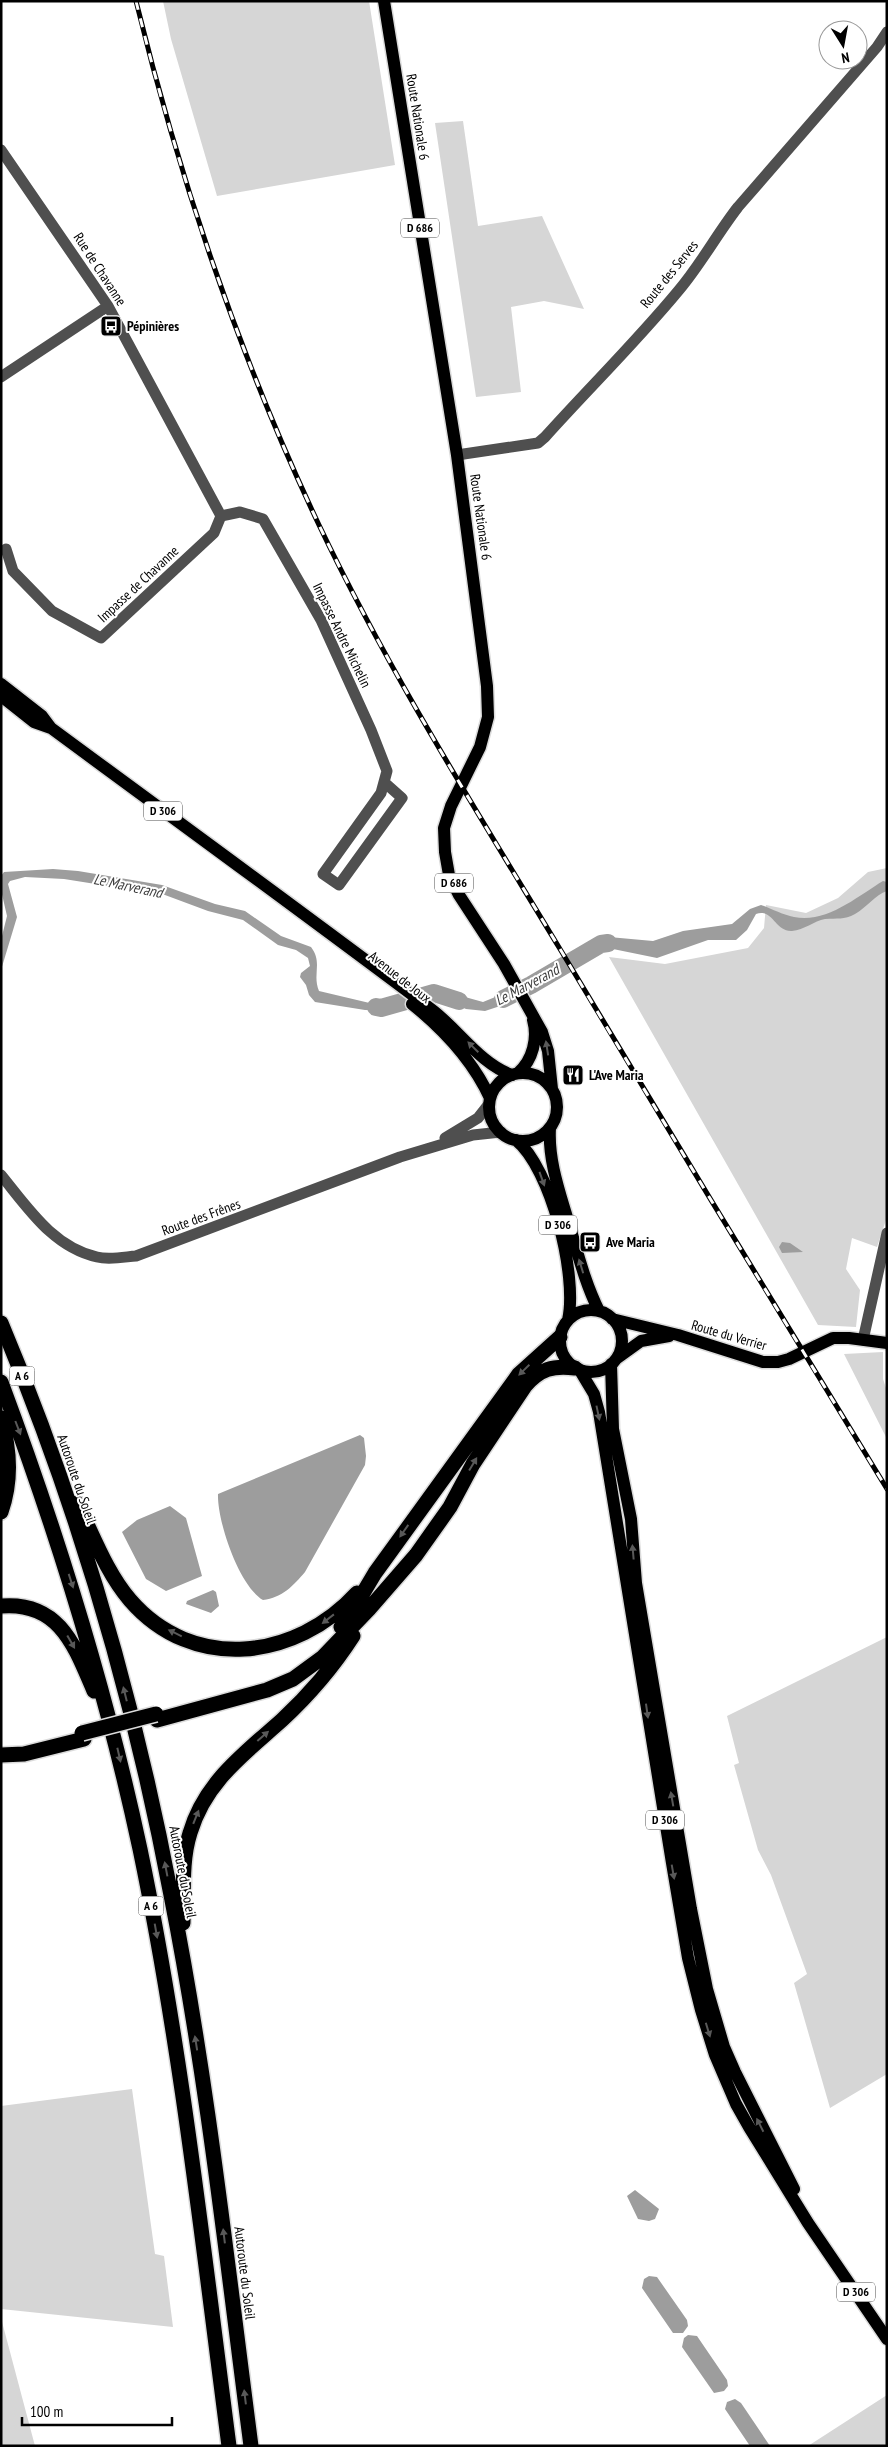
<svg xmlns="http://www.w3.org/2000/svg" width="888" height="2447" viewBox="0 0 888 2447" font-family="'PT Sans Narrow',sans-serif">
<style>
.green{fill:#d6d6d6}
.water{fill:#9d9d9d}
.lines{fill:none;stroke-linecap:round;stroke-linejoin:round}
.river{stroke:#9d9d9d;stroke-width:18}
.major-casing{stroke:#dbdbdb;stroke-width:15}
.highway-casing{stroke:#dbdbdb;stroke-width:18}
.minor{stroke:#4f4f4f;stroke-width:11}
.major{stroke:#000;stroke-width:12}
.highway{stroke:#000;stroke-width:15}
.rail-casing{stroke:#000;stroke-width:5}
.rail{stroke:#fff;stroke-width:3;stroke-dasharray:9;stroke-linecap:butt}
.highway-bridge-casing{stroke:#dbdbdb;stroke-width:18;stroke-linecap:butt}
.highway-bridge{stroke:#000;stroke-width:15}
.oneway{fill:#595959}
.labels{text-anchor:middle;stroke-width:4;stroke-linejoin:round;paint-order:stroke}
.shield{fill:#fff;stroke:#4c4c4c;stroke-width:1}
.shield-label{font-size:12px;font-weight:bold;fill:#000}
.street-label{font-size:14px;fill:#000;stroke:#fff}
.poi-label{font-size:14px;font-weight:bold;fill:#000;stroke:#fff;text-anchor:start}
.water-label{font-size:15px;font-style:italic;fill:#3e3e3e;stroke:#fff}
</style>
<rect width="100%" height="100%" fill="#fff"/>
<!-- green -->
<path class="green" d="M163,1h206l26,164 -178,31 -46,-157z
M463,121l15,105 64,-10 42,93 -40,-8 -33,6 10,85 -45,5 -41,-274z
M887,868v349l-10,30 -25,-9 -6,31 14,21 -4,37 -38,-2 -209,-368 56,7 83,-16 16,-20 2,-23 40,8 32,-15 30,-26z
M883,1352v27l4,12v48l-43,-85z
M887,1637v437l-57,34 -36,-125 13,-9 -36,-99 -13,-25 -24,-85 5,-2 -12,-47z
M132,2089l23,165 9,2 9,71 -172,-18v-203z
M1,2318l34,128h-34z
M887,2395v51h-79z"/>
<!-- water -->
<path class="water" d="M53,869l25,2 84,14 53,19 30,7 36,25 30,11c12,16 1,27 8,44l59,14 12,-8 14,11 -1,3 -38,-1 -50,-8 -6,-7 -3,-10 -6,-8 1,-4 9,-7 -2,-8 -12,-8 -18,-5 -35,-25 -35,-9 -43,-16 -101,-16 -39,-2 -15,4 -2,3 9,33 -16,53v-30l6,-24 -6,-26v-14l3,-4z
M883,881l4,1v9c-12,4 -20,16 -32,23 -11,6 -18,4 -30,5 -11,2 -21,11 -33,12 -17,1 -19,-23 -36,-17l-9,16 -11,10h-28l-51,18 -44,-9 -14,1 -11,7 -6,-10 27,-10 44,4 30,-10 49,-7 18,-15 11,-4c11,4 22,10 33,12 32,7 64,-21 89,-36z
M554,966l5,8 -27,18 -7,-10z
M510,991l5,10 -30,10 -19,-2 -28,-12v-4l9,-1 36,10z
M782,1242l8,1 13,9 -21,1 -3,-6z
M360,1435l4,3 2,18 -1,9 -60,107c-11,13 -23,26 -42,28 -24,-14 -46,-79 -45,-106z
M170,1506l16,12 16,58 -36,15 -20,-12 -24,-47 15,-12z
M213,1590l3,2 3,14 -8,7 -25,-9 1,-3z
M635,2190l24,19 -4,10 -6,2 -11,-2 -11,-23z
M649,2276l8,1 30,43 1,6 -5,7h-10l-31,-45 2,-9z
M688,2335l9,1 30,44 1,6 -4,5 -10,2 -32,-46 2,-9z
M735,2399l6,4 29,43h-20l-25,-37 2,-7z"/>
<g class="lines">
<!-- river -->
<path class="river" d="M503,999l28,-14 70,-41 7,-1
M376,1007l5,1 53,-15 25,8"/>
<!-- major casing -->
<g class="major-casing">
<path id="major" d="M384,1l73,454 30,231 1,31 -8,30 -29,59 -7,22 1,24 4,23 10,20 45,69 38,68 6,19 4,38
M1,684l41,32 9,12
M1,696l33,26 17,6c126,93 254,186 380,281 27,20 49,55 81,66
M412,1004c31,25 61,57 78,94
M518,1073c15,-13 20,-35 15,-53
M489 1107a34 34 0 1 1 68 0a34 34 0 1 1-68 0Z
M550,1128c-2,33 10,65 19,96 9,30 16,59 30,87
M516,1140c35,28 62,136 52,180
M560 1341a31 31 0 1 1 62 0a31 31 0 1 1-62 0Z
M612,1319l66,16 85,27h15l11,-3 44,-21h16l38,5
M616,1359l25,-18 28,-5
M611,1364l2,65 18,90 5,64 55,326 16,80 17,58 11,25 59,117
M579,1369l15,25 5,18 73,451 16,95 13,52 14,45 21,49 13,23 59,96 79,116"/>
</g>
<!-- highway casing -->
<g class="highway-casing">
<path id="highway" d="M1,1323c77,183 133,377 170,572 36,182 56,367 80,551
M1,1382c57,153 105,308 139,467 41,197 63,398 89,597
M1,1418c9,31 11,63 0,94
M77,1503c16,32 29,69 53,97 63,73 166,60 227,-7
M1,1606c59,-5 74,41 93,85
M341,1627l9,-12 25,-42 144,-199 41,-37
M157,1720l110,-30 26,-11 30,-22 46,-48 47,-54 34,-48 23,-43 52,-78c15,-17 28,-21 50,-18
M1,1755l23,-1 60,-15
M183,1923c1,-30 -2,-62 7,-90 15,-51 54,-79 92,-113 27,-25 51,-53 71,-84"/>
</g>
<!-- minor -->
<path class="minor" d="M1,150l107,156 113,210
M1,377l107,-71
M457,455l81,-12 7,-6c44,-49 92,-96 134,-147 22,-26 38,-56 59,-83l139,-160 10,-15
M221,516l19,-4 23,7 58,101 50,110 16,41 -6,22 -58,81 16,11 63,-87 -18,-16
M6,549l7,22 39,40 49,27 113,-105 7,-17
M445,1138l33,-20 11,-14
M1,1175c27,33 52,72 96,82 12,3 27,0 39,-1l264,-99 73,-22 28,-3
M863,1340l24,-107"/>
<!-- major -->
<use href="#major" class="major"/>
<!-- highway -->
<use href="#highway" class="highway"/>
<!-- rail casing -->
<g class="rail-casing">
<path id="rail" d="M136,1c44,180 104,357 183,524 70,147 157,285 241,424 108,181 217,360 327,540"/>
</g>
<!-- rail -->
<use href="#rail" class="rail"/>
<!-- highway-bridge casing -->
<g class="highway-bridge-casing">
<path id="highway-bridge" d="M82,1733l74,-19"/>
</g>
<!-- highway-bridge -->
<use href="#highway-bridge" class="highway-bridge"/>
</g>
<!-- one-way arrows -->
<defs><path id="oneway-solid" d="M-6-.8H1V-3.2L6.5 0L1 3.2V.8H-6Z" transform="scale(1.25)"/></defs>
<g class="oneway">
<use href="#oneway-solid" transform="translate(473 1047) rotate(-135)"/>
<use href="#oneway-solid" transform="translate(547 1048) rotate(-99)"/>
<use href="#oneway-solid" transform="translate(542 1179) rotate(70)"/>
<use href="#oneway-solid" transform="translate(581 1266) rotate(-107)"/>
<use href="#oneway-solid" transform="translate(524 1370) rotate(136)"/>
<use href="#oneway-solid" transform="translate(598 1413) rotate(78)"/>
<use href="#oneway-solid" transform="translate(18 1428) rotate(69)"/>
<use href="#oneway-solid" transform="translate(473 1464) rotate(-59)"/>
<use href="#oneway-solid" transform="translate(404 1531) rotate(125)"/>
<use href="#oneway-solid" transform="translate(633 1552) rotate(-95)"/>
<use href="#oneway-solid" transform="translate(71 1581) rotate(72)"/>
<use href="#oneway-solid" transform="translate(328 1619) rotate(142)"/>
<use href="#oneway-solid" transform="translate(175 1633) rotate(-154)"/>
<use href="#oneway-solid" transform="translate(71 1642) rotate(60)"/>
<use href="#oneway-solid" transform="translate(125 1694) rotate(-104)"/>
<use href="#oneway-solid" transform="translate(647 1711) rotate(82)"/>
<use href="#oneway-solid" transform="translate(263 1736) rotate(-41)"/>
<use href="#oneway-solid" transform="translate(119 1755) rotate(77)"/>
<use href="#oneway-solid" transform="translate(672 1799) rotate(-100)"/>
<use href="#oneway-solid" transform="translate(196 1817) rotate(-68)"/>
<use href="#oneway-solid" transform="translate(166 1869) rotate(-101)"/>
<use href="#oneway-solid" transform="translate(673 1872) rotate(80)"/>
<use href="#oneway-solid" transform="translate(156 1931) rotate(80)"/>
<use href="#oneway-solid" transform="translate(708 2030) rotate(73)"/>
<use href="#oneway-solid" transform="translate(196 2043) rotate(-99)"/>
<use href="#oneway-solid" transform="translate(760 2125) rotate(-117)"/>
<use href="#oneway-solid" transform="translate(224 2236) rotate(-97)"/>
<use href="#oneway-solid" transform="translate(245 2397) rotate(-97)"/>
</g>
<!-- icons -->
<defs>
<g id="bus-square" transform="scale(1.125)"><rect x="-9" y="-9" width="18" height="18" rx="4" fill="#000" stroke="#fff"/><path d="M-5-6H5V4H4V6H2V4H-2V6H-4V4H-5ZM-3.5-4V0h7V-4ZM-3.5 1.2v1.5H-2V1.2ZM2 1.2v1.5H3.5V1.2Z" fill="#fff"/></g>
<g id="restaurant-square" transform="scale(1.125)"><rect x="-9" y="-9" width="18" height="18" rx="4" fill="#000" stroke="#fff"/><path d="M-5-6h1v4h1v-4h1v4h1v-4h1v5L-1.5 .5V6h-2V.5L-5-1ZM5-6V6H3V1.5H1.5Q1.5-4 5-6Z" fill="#fff"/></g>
</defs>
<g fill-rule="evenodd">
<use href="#bus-square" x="111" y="326"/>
<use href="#restaurant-square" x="573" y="1075"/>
<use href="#bus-square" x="590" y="1242"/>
</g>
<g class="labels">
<!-- shield labels -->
<g class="shield">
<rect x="401" y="218.5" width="38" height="19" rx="4"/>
<rect x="144" y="801.5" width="38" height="19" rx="4"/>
<rect x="435" y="873.5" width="38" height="19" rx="4"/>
<rect x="539" y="1215.5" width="38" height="19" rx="4"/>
<rect x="9.5" y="1366.5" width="25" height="19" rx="4"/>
<rect x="646" y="1810.5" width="38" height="19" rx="4"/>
<rect x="138.5" y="1896.5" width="25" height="19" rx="4"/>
<rect x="837" y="2282.5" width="38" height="19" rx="4"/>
</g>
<g class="shield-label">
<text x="420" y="232">D 686</text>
<text x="163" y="815">D 306</text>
<text x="454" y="887">D 686</text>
<text x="558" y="1229">D 306</text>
<text x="22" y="1380">A 6</text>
<text x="665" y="1824">D 306</text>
<text x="151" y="1910">A 6</text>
<text x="856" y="2296">D 306</text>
</g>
<!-- street labels -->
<g class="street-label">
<text transform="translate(418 117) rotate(81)" y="5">Route Nationale 6</text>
<text transform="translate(100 269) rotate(57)" y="5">Rue de Chavanne</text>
<text transform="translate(669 274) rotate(-51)" y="5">Route des Serves</text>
<text transform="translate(481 517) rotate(82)" y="5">Route Nationale 6</text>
<text transform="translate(138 584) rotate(-43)" y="5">Impasse de Chavanne</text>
<text transform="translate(342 635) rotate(64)" y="5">Impasse Andre Michelin</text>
<text transform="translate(400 977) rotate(38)" y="5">Avenue de Joux</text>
<text transform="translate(201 1217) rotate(-20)" y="5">Route des Frênes</text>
<text transform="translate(729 1335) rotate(16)" y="5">Route du Verrier</text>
<text transform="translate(77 1479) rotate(71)" y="5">Autoroute du Soleil</text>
<text transform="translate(183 1872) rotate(79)" y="5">Autoroute du Soleil</text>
<text transform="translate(245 2273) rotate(83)" y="5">Autoroute du Soleil</text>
</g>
<!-- poi labels -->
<g class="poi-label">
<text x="127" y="331">Pépinières</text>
<text x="589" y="1080">L'Ave Maria</text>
<text x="606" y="1247">Ave Maria</text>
</g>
<!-- water labels -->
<g class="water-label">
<text transform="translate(128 886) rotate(12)" y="5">Le Marverand</text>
<text transform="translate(527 985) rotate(-28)" y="5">Le Marverand</text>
</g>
</g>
<!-- border -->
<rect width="888" height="2447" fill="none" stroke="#000000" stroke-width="5"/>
<!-- north arrow -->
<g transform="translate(843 45) rotate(169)"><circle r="24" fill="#ffffff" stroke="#999999"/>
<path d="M0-4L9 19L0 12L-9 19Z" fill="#000000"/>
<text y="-8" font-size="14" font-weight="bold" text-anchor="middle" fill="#000000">N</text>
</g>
<!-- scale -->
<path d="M22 2417v8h150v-8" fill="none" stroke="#000000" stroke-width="2.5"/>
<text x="30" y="2417" font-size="15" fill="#000000" stroke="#ffffff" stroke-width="4" paint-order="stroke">100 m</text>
</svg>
